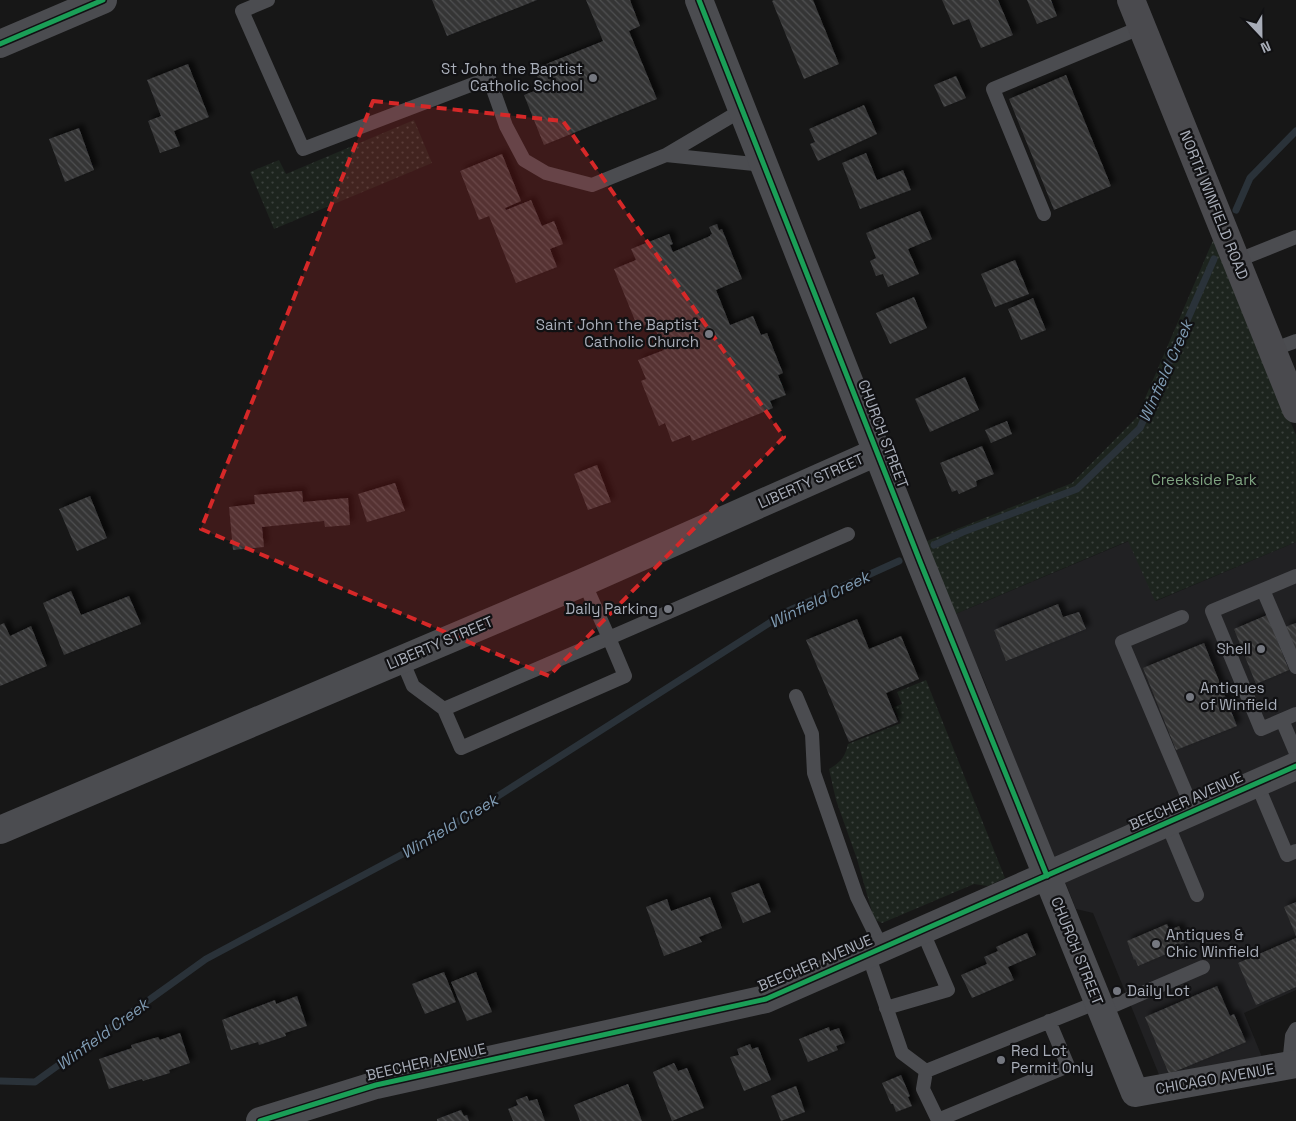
<svg xmlns="http://www.w3.org/2000/svg" width="1296" height="1121" viewBox="0 0 1296 1121" font-family="'Space Grotesk',sans-serif">
<style>
.built{fill:#212123}
.grass{fill:url(#grass-dots)}
.lines{fill:none;stroke-linecap:round;stroke-linejoin:round}
.stream{stroke:#2a3239;stroke-width:7}
.building{fill:url(#building-back-hatch);filter:url(#shadow)}
.lane{stroke:#4b4c50;stroke-width:14}
.street{stroke:#4b4c50;stroke-width:28}
.secondary{stroke:#4a4a4e;stroke-width:28}
.cycleway-casing{stroke:#111113;stroke-width:8}
.cycleway{stroke:#1a9f57;stroke-width:5}
.marked{fill:#d62828;fill-opacity:0.2;stroke:#d62828;stroke-width:4;stroke-dasharray:10 6;stroke-linejoin:round}
.poi-dot{fill:#757880;stroke:#111113;stroke-width:2}
.labels{text-anchor:middle;stroke-width:4.5;stroke-linejoin:round;paint-order:stroke}
.poi-label{font-size:15px;fill:#a8adb8;stroke:#111113;text-anchor:end}
.street-label{font-size:15px;fill:#a8adb8;stroke:#111113}
.park-label{font-size:15px;fill:#7fa381;stroke:#111113}
.water-label{font-size:16px;font-style:italic;fill:#7f9bb3;stroke:#111113}
</style>
<defs>
<pattern id="grass-dots" width="8" height="8" patternUnits="userSpaceOnUse" patternTransform="scale(1.25)"><rect width="8" height="8" fill="#1d241e"/><path d="M2 2h.1M6 6h.1" fill="none" stroke="#3b413d" stroke-width="1.8" stroke-linecap="round"/></pattern>
<pattern id="building-back-hatch" width="6" height="6" patternUnits="userSpaceOnUse" patternTransform="scale(1.25)"><rect width="6" height="6" fill="#353536"/><path d="M-1 5l2 2M0 0l6 6M5-1l2 2" fill="none" stroke="#4f5051"/></pattern>
<filter id="shadow"><feDropShadow dx="4.5" dy="-4.5" stdDeviation="2.5" flood-color="#0009"/></filter>
</defs>
<rect width="100%" height="100%" fill="#171717"/>
<!-- built -->
<path class="built" d="M1129,541l27,60 140,-59v217l-240,105 -73,-186 -30,-63z
M1296,780v210l-52,23 18,44 -102,20 -67,-164 -17,-4 -12,-30z"/>
<!-- grass -->
<path class="grass" d="M414,120l18,43 -158,66 -24,-57 29,-12 7,14z
M1214,238l82,197v107l-141,59 -27,-60 -175,74 -31,-72 150,-60 65,-66z
M926,680l79,198 -17,8 -14,-2 -92,39 -8,-4 -17,-60 -21,-59 -7,-31c12,-7 16,-12 19,-25l53,-21 -7,-16 8,-3 -5,-12z"/>
<g class="lines">
<!-- stream -->
<path class="stream" d="M1236,210l14,-32 46,-47
M934,545l29,-13 114,-43 63,-61 74,-169
M0,1081l35,1 171,-123 223,-119 359,-229 111,-50"/>
</g>
<!-- building -->
<path class="building" d="M432,0h105l-90,36z
M586,0h44l10,26 -11,5 28,68 -113,46 -20,-50 18,-7 -8,-19 69,-28z
M774,0h39l26,64 -35,15 -32,-78z
M942,0h56l15,35 -32,13 -12,-29 -16,6z
M1027,0h24l6,16 -20,8z
M188,64l21,53 -35,14 6,15 -20,7 -12,-32 13,-5 -14,-36z
M1066,75l45,111 -57,24 -45,-111z
M956,76l10,22 -22,9 -10,-22z
M864,105l13,29 -59,27 -8,-17 5,-2 -6,-13z
M79,128l15,42 -29,12 -16,-43z
M866,153l11,27 26,-10 8,20 -51,19 -18,-46z
M502,154l19,47 -16,7 1,2 25,-10 11,26 12,-5 9,23 -13,5 7,18 -41,16 -27,-67 -10,4 -19,-49z
M920,211l12,28 -24,10 11,25 -31,13 -5,-13 -7,2 -6,-15 6,-3 -10,-25z
M717,224l2,6 3,-1 20,50 -26,11 14,35 23,-9 8,19 6,-2 16,40 -5,2 8,20 -16,6 3,7 -81,33 -2,-6 -18,7 -7,-19 -6,3 -18,-45 5,-2 -8,-19 26,-10 -12,-28 -14,6 -24,-59 22,-9 -5,-11 38,-15 4,10 -3,1 3,7 37,-16v-1l2,-1 -3,-7z
M1015,260l14,34 -34,13 -14,-33z
M914,297l13,31 -37,16 -14,-31z
M1033,298l13,32 -25,10 -13,-31z
M965,377l14,33 -49,22 -15,-33z
M1007,421l5,13 -21,9 -6,-13z
M982,446l12,28 -18,7 1,5 -18,8 -2,-4 -5,2 -12,-29z
M597,465l14,37 -23,8 -14,-36z
M395,483l10,28 -38,11 -9,-28z
M302,491l1,11 45,-4 2,27 -25,2 -1,-6 -62,6 2,20 -31,3 -4,-43 26,-3 -1,-9z
M90,496l17,42 -30,13 -18,-42z
M71,591l10,24 48,-19 12,28 -77,31 -21,-52z
M1058,604l5,13 16,-5 7,17 -80,32 -12,-31z
M1267,615l22,55 -33,14 -22,-55z
M857,619l12,30 32,-13 18,43 -33,14 12,29 -49,20 -43,-102z
M4,623l6,13 21,-10 16,40 -47,20v-61z
M1296,623v31l-11,-27z
M1204,643l33,83 -61,24 -33,-82z
M759,883l12,29 -28,11 -12,-30z
M710,897l12,31 -23,9 3,5 -38,14 -18,-49 21,-8 4,12z
M1296,902v34l-12,-29z
M1167,924l3,6 9,-4 7,16 -9,4 1,3 -40,17 -3,-7 -1,1 -7,-19z
M1027,933l9,22 -28,12 6,13 -42,18 -11,-23 26,-11 -3,-7 14,-6 -2,-4z
M1296,938v49l-40,18 -18,-42z
M444,972l12,30 -31,12 -13,-30z
M476,972l16,40 -25,9 -16,-39z
M1217,986l13,30 4,-2 12,28 -77,32 -24,-57z
M297,996l10,30 -22,7 1,3 -27,9 -1,-3 -27,8 -9,-30 53,-20 1,4z
M829,1027l1,4 9,-3 6,15 -9,3 2,4 -30,12 -9,-23z
M180,1033l10,30 -21,7 1,3 -27,8 -1,-2 -33,10 -10,-30 33,-11 -1,-3 27,-8 2,3z
M750,1044l2,5 6,-2 13,33 -27,11 -14,-34 9,-2 -2,-6z
M674,1063l4,8 9,-3 17,40 -32,13 -19,-49z
M901,1075l9,21 -2,1 4,9 -16,6 -3,-8h-2l-9,-21z
M628,1084l14,37h-62l-6,-16z
M796,1086l9,26 -24,9 -10,-25z
M527,1096l2,5 8,-2 8,22h-32l-5,-12 10,-4 -2,-5z
M461,1110l3,6 3,-1 2,6h-32v-2z"/>
<g class="lines">
<!-- lane -->
<path class="lane" d="M268,0l-26,11 61,138 186,-71 17,48 18,34 22,13 46,12 74,-30 76,-45
M666,155l98,10
M1044,214l-51,-125 149,-62
M1236,261l60,-24
M1272,350l24,-9
M1296,576l-84,35 49,118 21,-9 14,33
M584,582l25,56 239,-104
M1263,590l33,77
M1182,617l-60,25 72,170
M402,660l11,26 31,23 17,39 164,-72 -16,-38 -165,71
M796,696l16,38 2,39 43,124 25,51
M1282,720l14,-6
M1257,784l30,71 9,-4
M1167,823l30,72
M868,954l34,99 24,18
M886,1008l62,-18 -26,-60
M1101,1011l102,-44
M1049,1021l19,45 -130,54 -15,-31 3,-18 172,-69
M1289,1065l3,-29 4,-7"/>
<!-- street -->
<path class="street" d="M699,0l222,564 214,529 161,-29
M0,44l103,-44
M0,830l584,-248 293,-130
M260,1121l116,-36 390,-86 530,-233"/>
<!-- secondary -->
<path class="secondary" d="M1131,0l165,409"/>
<!-- cycleway casing -->
<g class="cycleway-casing">
<path id="cycleway" d="M699,0l222,564 126,312
M0,44l103,-44
M260,1121l116,-36 390,-86 530,-233"/>
</g>
<!-- cycleway -->
<use href="#cycleway" class="cycleway"/>
</g>
<!-- marked area -->
<path class="marked" d="M373,101l190,20 221,316 -235,239 -348,-147z"/>
<!-- markers -->
<g class="poi-dot">
<circle cx="593" cy="78" r="5"/>
<circle cx="709" cy="334" r="5"/>
<circle cx="668" cy="609" r="5"/>
<circle cx="1261" cy="649" r="5"/>
<circle cx="1190" cy="697" r="5"/>
<circle cx="1156" cy="944" r="5"/>
<circle cx="1117" cy="991" r="5"/>
<circle cx="1001" cy="1060" r="5"/>
</g>
<g class="labels">
<!-- poi labels -->
<g class="poi-label">
<text x="583" y="74">St John the Baptist<tspan x="583" dy="17">Catholic School</tspan></text>
<text x="699" y="330">Saint John the Baptist<tspan x="699" dy="17">Catholic Church</tspan></text>
<text x="658" y="614">Daily Parking</text>
<text x="1251" y="654">Shell</text>
<text x="1200" y="693" text-anchor="start">Antiques<tspan x="1200" dy="17">of Winfield</tspan></text>
<text x="1166" y="940" text-anchor="start">Antiques &amp;<tspan x="1166" dy="17">Chic Winfield</tspan></text>
<text x="1127" y="996" text-anchor="start">Daily Lot</text>
<text x="1011" y="1056" text-anchor="start">Red Lot<tspan x="1011" dy="17">Permit Only</tspan></text>
</g>
<!-- street labels -->
<g class="street-label">
<text transform="translate(1214 205) rotate(68)" y="5">NORTH WINFIELD ROAD</text>
<text transform="translate(883 434) rotate(69)" y="5">CHURCH STREET</text>
<text transform="translate(811 481) rotate(-24)" y="5">LIBERTY STREET</text>
<text transform="translate(440 643) rotate(-23)" y="5">LIBERTY STREET</text>
<text transform="translate(1186 801) rotate(-24)" y="5">BEECHER AVENUE</text>
<text transform="translate(1077 951) rotate(68)" y="5">CHURCH STREET</text>
<text transform="translate(815 963) rotate(-23)" y="5">BEECHER AVENUE</text>
<text transform="translate(426 1062) rotate(-13)" y="5">BEECHER AVENUE</text>
<text transform="translate(1215 1079) rotate(-10)" y="5">CHICAGO AVENUE</text>
</g>
<!-- park labels -->
<g class="park-label">
<text x="1204" y="485">Creekside Park</text>
</g>
<!-- water labels -->
<g class="water-label">
<text transform="translate(1165 371) rotate(-66)" y="6">Winfield Creek</text>
<text transform="translate(819 599) rotate(-26)" y="6">Winfield Creek</text>
<text transform="translate(449 826) rotate(-31)" y="6">Winfield Creek</text>
<text transform="translate(102 1034) rotate(-36)" y="6">Winfield Creek</text>
</g>
</g>
<!-- north arrow -->
<g transform="translate(1261 35) rotate(158)" stroke="#111113" stroke-width="4" paint-order="stroke">
<path d="M0-4L9 19L0 12L-9 19Z" fill="#a8adb8"/>
<text y="-8" font-size="14" font-weight="bold" text-anchor="middle" fill="#a8adb8">N</text>
</g>
</svg>
